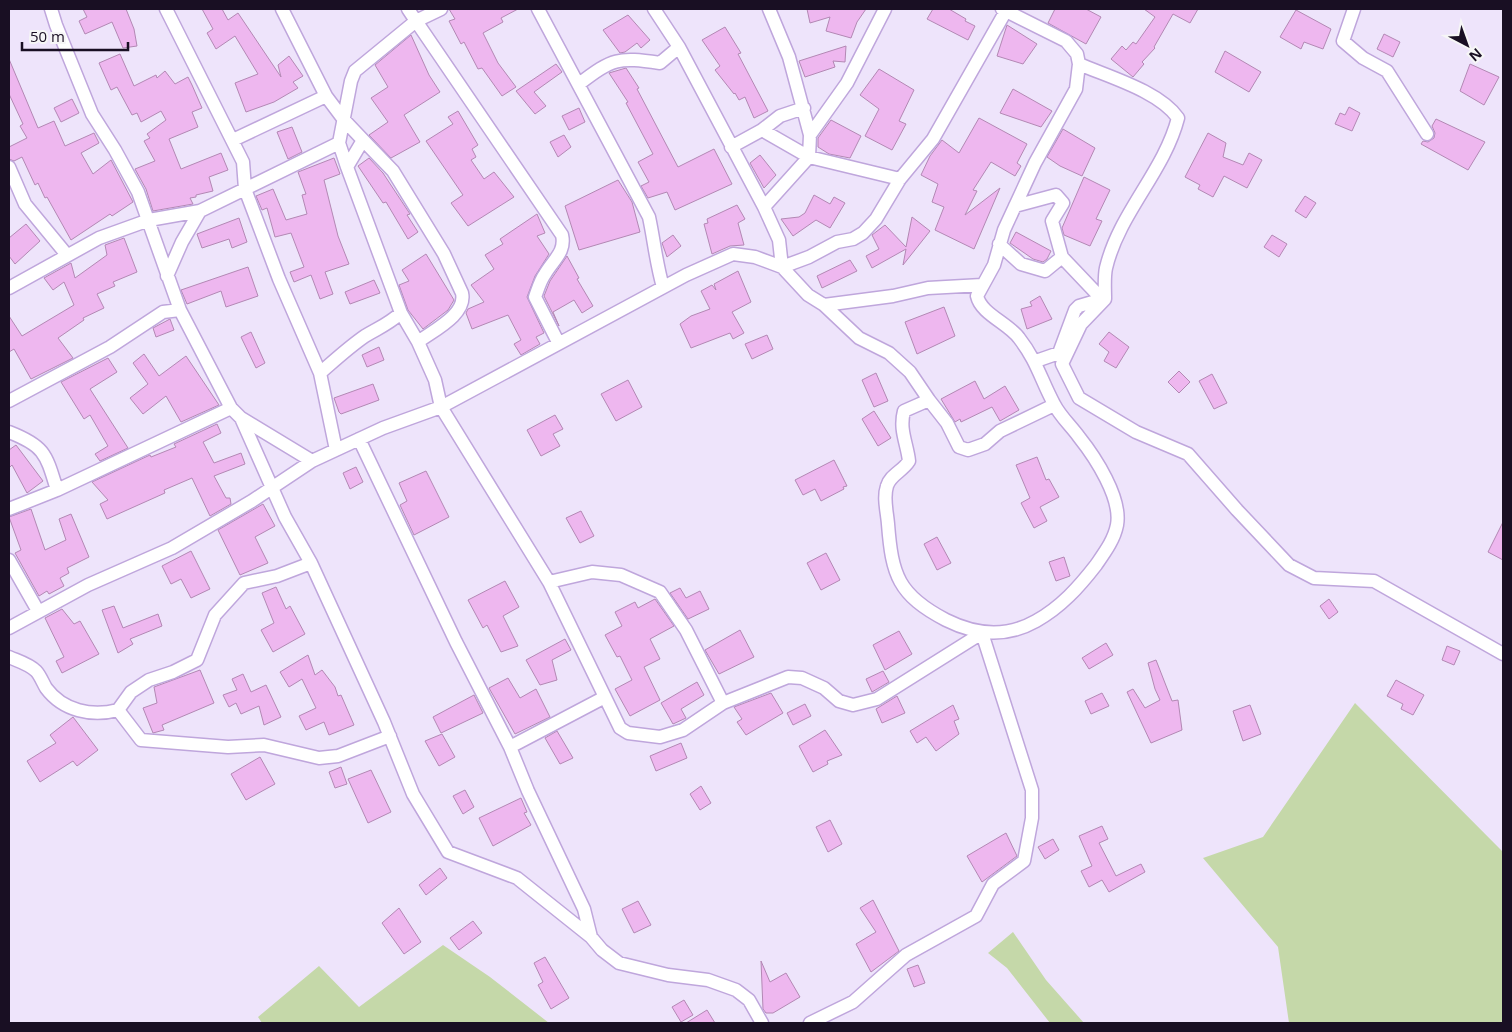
<svg xmlns="http://www.w3.org/2000/svg" width="1512" height="1032" viewBox="0 0 1512 1032" font-family="'Open Sans',sans-serif">
<style>
.green{fill:#c5d8a9}
.building{fill:#eeb7ef;stroke:#b388b4}
.lines{fill:none;stroke-linecap:round;stroke-linejoin:round}
.minor-casing{stroke:#bfa6dc;stroke-width:15}
.minor{stroke:#fff;stroke-width:12}
</style>
<rect width="100%" height="100%" fill="#eee4fb"/>
<!-- green -->
<path class="green" d="M1355,703l148,149v171h-214l-11,-76 -75,-89 60,-21z
M1013,932l33,48 38,43h-34l-43,-55 -19,-15z
M443,945l47,32 59,46h-287l-4,-6 61,-51 40,41z"/>
<!-- building -->
<path class="building" d="M83,9h43l8,20 3,17 -14,2 -11,-26 -27,12 -6,-13 8,-4z
M202,9h20l6,11 10,-7 43,64 -3,-12 11,-9 14,20 -10,6 5,6 -24,14 -28,10 -11,-29 23,-9 -23,-38 -19,13 -9,-16 6,-4z
M449,9h69l-17,9 2,4 -20,11 15,30 18,24 -14,9 -20,-28 -4,1 -14,-27 -3,2 -12,-23 6,-2z
M807,9h59l-9,13 -6,16 -25,-7 4,-14 -20,6z
M933,9h16l17,10 -1,2 10,5 -7,14 -41,-21z
M1055,9h31l15,8 -15,27 -38,-21z
M1144,9h54l-8,14 -17,-9 -19,33 1,1 -13,14 2,2 -11,13 -22,-18 11,-13 4,4 7,-8 3,2 19,-27z
M1296,10l35,19 -8,20 -19,-7 -3,7 -21,-12z
M628,15l22,25 -9,8 -4,-5 -12,9 -5,1 -17,-23z
M1007,25l30,19 -14,20 -26,-8z
M725,27l16,26 -3,1 30,57 -14,7 -9,-21 -6,3 -4,-7 -1,1 -19,-24 5,-4 -18,-26z
M1384,34l16,8 -7,15 -16,-8z
M411,35l18,40 11,17 -36,23 16,27 -29,16 -22,-23 19,-13 -17,-24 17,-11 -13,-22z
M846,46l-1,16 -12,-1 2,6 -30,10 -6,-16z
M1225,51l36,21 -12,20 -34,-20z
M120,54l14,32 22,-11 1,3 8,-7 10,13 13,-7 4,8 10,23 -10,4 6,15 -29,12 12,30 40,-16 7,17 -19,7 4,14 -17,4v2l-6,1 3,6 -40,7 -7,-22 -11,-20 20,-8 -11,-20 6,-3 -3,-4 19,-14 -5,-9 -20,11 -4,-9 -5,2 -15,-28 -6,3 -12,-27z
M9,59l29,69 16,-7 11,25 29,-13 5,10 -18,10 12,21 18,-14 22,42 -21,14 -2,-2 -39,26 -24,-43 -2,1 -7,-15 -3,2 -13,-28 -8,4 -5,-2v-12l18,-9 -7,-12 3,-2 -14,-30z
M556,64l6,8 -28,20 12,14 -11,8 -19,-23z
M1470,64l29,13 -15,28 -24,-14z
M626,68l13,20 -2,1 41,78 36,-18 18,35 -57,26 -8,-18 -19,6 -7,-12 8,-4 -11,-20 15,-8 -27,-51 2,-1 -19,-29z
M879,69l35,21 -15,31 7,3 -14,26 -27,-14 14,-27 -19,-14z
M1013,89l39,22 -11,16 -41,-14z
M72,99l7,14 -18,9 -7,-14z
M1349,107l11,6 -8,18 -17,-7 5,-11 5,2z
M579,108l6,14 -16,8 -7,-14z
M458,111l20,34 -6,4 4,8 -5,3 13,19 10,-7 20,25 -46,29 -17,-23 12,-8 -37,-54 27,-17 -5,-7z
M979,118l48,26 -10,19 4,3 -6,10 -24,-14 -18,28 4,1 -12,24 35,-27 -26,61 -39,-19 9,-23 -12,-5 6,-18 -17,-9 9,-19 12,-16 17,13z
M1436,119l49,23 -17,28 -47,-26 2,-3 5,1 6,-4 1,-5 -3,-7z
M831,120l30,16 -11,22 -21,-4 -11,-7v-9z
M292,127l10,25 -14,7 -11,-27z
M1063,129l32,19 -13,28 -22,-10 -13,-9z
M1208,133l18,10 -3,14 20,8 6,-12 13,7 -15,28 -23,-12 -11,21 -15,-8 2,-4 -15,-8z
M564,135l7,12 -13,10 -8,-15z
M760,155l16,20 -12,13 -14,-25z
M334,158l6,16 -16,6 14,56 11,28 -24,8 8,22 -13,5 -9,-24 -17,7 -4,-10 14,-5 -13,-34 -16,4 -8,-29 -5,2 -6,-14 17,-7 13,31 21,-6 -5,-19 4,-1 -8,-22z
M369,158l14,15 27,41 -3,1 11,17 -10,7 -22,-37 -3,1 -25,-37z
M1084,177l26,13 -14,29 6,2 -12,25 -26,-11 -2,-7z
M618,180l14,22 8,30 -61,18 -14,-44z
M814,195l16,9 4,-7 11,6 -15,25 -14,-8 -23,16 -12,-17 18,-2 6,-4z
M1305,196l11,7 -10,15 -11,-7z
M737,205l8,14 -7,4 6,22 -14,1 -18,8 -8,-30 4,-1 -1,-4z
M537,214l8,19 -8,3 12,18 -14,22 -8,21 17,36 -8,4 4,7 -19,11 -7,-11 7,-4 -13,-25 -36,14 -6,-16 2,-4 16,-7 -13,-17 23,-16 -9,-14 18,-11 -3,-5z
M912,217l18,14 -27,34 3,-16 -34,19 -6,-12 13,-7 -7,-14 13,-10 21,22z
M239,218l8,24 -15,6 -3,-9 -27,9 -5,-14z
M26,224l14,17 -25,23 -6,-8v-18z
M1016,232l35,19 -4,8 -4,3 -10,-3 -23,-16z
M673,235l8,11 -14,11 -5,-14z
M1272,235l15,9 -8,13 -15,-10z
M124,238l13,34 -24,10 2,4 -18,8 7,14 -21,10 1,2 -26,18 15,20 -42,21 -17,-30 -5,3v-36l13,20 52,-31 -10,-23 -11,8 -9,-12 27,-15 4,15 32,-23 -2,-10z
M426,254l28,46 -6,10 -25,19 -15,-19 -9,-25 10,-4 -7,-11z
M567,256l12,22 -2,1 16,27 -11,7 -8,-13 -21,12 6,14 -15,-30 6,-15z
M850,260l7,11 -35,17 -5,-12z
M248,267l10,29 -32,11 -5,-16 -34,13 -6,-14z
M738,271l13,31 -19,10 12,21 -11,6 -3,-6 -39,15 -11,-24 11,-8 19,-7 -9,-18 11,-6 4,5 -2,-6z
M374,280l6,13 -30,11 -5,-12z
M1040,296l12,23 -25,10 -6,-20 11,-3 -2,-4z
M944,307l11,29 -38,18 -12,-32z
M170,319l4,11 -18,7 -3,-9z
M251,332l14,31 -9,5 -15,-31z
M1109,332l20,15 -13,21 -12,-7 5,-9 -10,-8z
M767,335l6,14 -21,10 -7,-15z
M379,347l5,13 -17,7 -5,-12z
M144,354l15,22 27,-20 33,49 -38,17 -15,-26 -23,18 -13,-16 18,-14 -15,-21z
M108,358l9,14 -27,17 38,59 -28,13 -5,-7 13,-8 -18,-31 -6,4 -23,-37z
M1179,371l11,11 -11,11 -11,-11z
M876,373l12,28 -14,6 -12,-27z
M1212,374l15,29 -13,6 -15,-28z
M628,380l14,27 -26,14 -15,-27z
M975,381l9,18 21,-13 14,24 -19,11 -8,-14 -31,15 -1,-3 -5,3 -14,-23z
M373,384l6,16 -38,14 -2,-2 -5,-14z
M874,411l17,27 -13,8 -16,-27z
M555,415l8,14 -10,5 7,12 -19,10 -14,-26z
M217,424l4,9 -18,9 11,21 27,-10 4,11 -31,12 12,22h4l1,6 -21,12 -18,-38 -28,12 1,3 -58,26 -7,-15 8,-4 -16,-18 58,-27 1,2 25,-10 -2,-3z
M16,445l27,36 -16,12 -15,-28 -3,3v-18z
M1037,457l9,23 3,-1 10,18 -19,10 7,14 -13,7 -13,-25 9,-5 -14,-33z
M834,460l13,26 -4,1 1,2 -23,12 -6,-12 -12,6 -8,-15z
M356,467l7,15 -13,7 -7,-16z
M426,471l23,46 -35,18 -14,-30 7,-4 -8,-18z
M263,504l12,22 -20,11 13,26 -28,12 -22,-45z
M31,509l14,41 21,-10 -7,-21 12,-5 18,43 -22,11 2,5 -9,5 4,8 -15,8 -2,-3 -8,5 -24,-43 6,-3 -12,-33z
M581,511l13,25 -14,7 -14,-25z
M1503,522v38l-15,-8z
M937,537l14,26 -14,7 -13,-26z
M191,551l19,38 -19,9 -10,-19 -10,5 -9,-18z
M826,553l14,27 -19,10 -14,-27z
M1064,557l6,19 -14,5 -7,-19z
M505,581l14,26 -16,9 15,30 -17,6 -14,-27 -4,3 -15,-28z
M276,587l10,22 4,-3 15,28 -32,18 -12,-22 13,-7 -12,-30z
M680,588l6,10 14,-7 9,18 -21,10 -18,-26z
M655,599l19,27 -24,13 10,20 -16,8 16,33 -30,16 -15,-27 17,-9 -12,-24 -3,1 -12,-22 17,-9 -7,-14 20,-10 3,6z
M1329,599l9,13 -9,7 -9,-13z
M114,606l9,22 35,-14 4,12 -32,13 3,5 -15,9 -16,-43z
M62,609l12,15 6,-3 19,33 -37,19 -6,-12 8,-4 -19,-39z
M740,630l14,27 -35,17 -14,-24z
M899,631l13,23 -27,16 -12,-25z
M565,639l6,11 -19,10 5,20 -17,5 -14,-25z
M1106,643l7,12 -24,14 -7,-11z
M1447,646l13,5 -6,14 -12,-5z
M308,655l7,20 7,-5 13,17 3,9 3,-1 13,30 -25,10 -5,-13 -18,8 -7,-14 17,-8 -14,-29 -13,8 -9,-15z
M1156,660l16,41 6,-1 4,30 -31,13 -24,-51 6,-3 12,19 15,-8 -5,-11 -7,-26z
M200,670l14,33 -52,22 2,5 -11,3 -10,-25 14,-5 -3,-16z
M883,671l6,11 -17,10 -6,-13z
M243,674l8,18 15,-7 15,32 -17,8 -5,-19 -18,8 -5,-11 -7,4 -6,-12 14,-5 -5,-11z
M508,678l12,20 16,-9 14,28 -35,17 -26,-46z
M1396,680l28,15 -11,20 -12,-6 2,-5 -16,-8z
M697,682l7,13 -23,14 5,9 -13,6 -12,-21z
M771,693l12,20 -37,22 -9,-13 5,-3 -8,-12z
M1102,693l7,13 -18,8 -6,-13z
M474,695l9,18 -42,20 -8,-16z
M897,696l8,17 -23,10 -6,-14z
M805,704l6,12 -18,9 -6,-12z
M953,705l6,14 -5,2 5,13 -23,17 -10,-14 -9,6 -7,-12z
M1250,705l11,29 -18,7 -10,-30z
M73,717l25,33 -21,16 -4,-5 -33,21 -13,-21 29,-18 -6,-8z
M825,730l17,25 -15,6 1,3 -15,8 -14,-26z
M557,731l16,27 -13,6 -15,-26z
M442,734l13,23 -16,9 -14,-25z
M681,743l6,15 -31,13 -6,-15z
M260,757l15,27 -29,16 -15,-26z
M341,767l6,17 -12,4 -6,-16z
M371,770l20,42 -23,11 -20,-44z
M701,786l10,17 -11,7 -10,-16z
M465,790l9,17 -11,7 -10,-18z
M521,798l6,14 -3,1 7,12 -38,21 -14,-28z
M830,820l12,24 -14,8 -12,-25z
M1102,826l6,13 -9,4 17,33 25,-12 4,8 -36,20 -7,-12 -13,7 -8,-16 11,-5 -13,-30z
M1006,833l11,23 -35,26 -15,-26z
M1053,839l6,11 -14,9 -7,-12z
M440,868l7,10 -21,17 -7,-10z
M873,900l26,51 -28,21 -15,-28 20,-12 -16,-24z
M638,901l13,24 -17,8 -12,-24z
M399,908l22,34 -17,12 -22,-31z
M473,921l9,12 -23,17 -9,-12z
M545,957l24,41 -18,11 -13,-24 5,-3 -9,-19z
M761,961l9,21 16,-9 14,24 -27,16h-7l-3,-4z
M918,965l7,18 -11,4 -7,-18z
M684,1000l9,15 -12,7 -9,-15z
M707,1010l8,13h-29z"/>
<g class="lines">
<!-- minor casing -->
<g class="minor-casing">
<path id="minor" d="M51,9l5,16 36,89 23,36 23,42 42,118 51,98 10,10 71,43
M166,9l77,153 2,27 34,90 41,94 16,77
M282,9l44,87 18,24 19,20 -16,27 54,146 17,29 17,38 6,27 108,175 71,146 8,5 32,4 23,-7 40,-27 65,-26 14,1 22,10 15,13 14,4 24,-6 105,-66 50,157v28l-8,43 -31,23 -17,32 -70,39 -53,47 -43,21
M441,9l-25,12 146,214c4,17 -9,25 -17,39 -5,7 -7,15 -10,23l23,45
M538,9l111,208c5,23 7,46 14,70
M654,9l25,38 85,160
M769,9l20,48 21,78
M885,9l-38,74 -37,52 -1,22 -45,50 15,33 3,27 26,28 16,10 35,33 30,15 21,19 19,28 18,23 12,24 9,3 17,-6 15,-13 54,-26
M1354,9l-11,32 20,17 24,13 40,63
M1079,64c30,13 80,27 99,54 -14,54 -59,95 -72,150 -2,9 -1,21 -1,31l-24,25 -19,40 17,34 57,34 52,22 49,56 52,55 25,13 60,3 129,73
M579,84c34,-26 39,-27 81,-21l19,-16
M762,130l18,-14 24,-8
M233,140l93,-44
M363,140l30,31 51,83 18,39c5,22 -30,38 -44,49
M731,147l31,-17 47,27 91,22
M9,167l16,37 42,51
M347,167l-8,-24 12,-62 4,-10 61,-50 -8,-12
M1015,206l41,-11 7,8 -11,18 10,36
M999,244l22,20 24,7 17,-14 37,39 -3,5 -17,5 -4,4 -16,43 -23,8
M167,276l15,-34 18,-31
M9,288l90,-50 50,-18 51,-9 139,-68
M824,305l69,-9 35,-8 54,-3
M320,373c15,-13 29,-26 45,-37 15,-9 22,-11 36,-23
M929,400l-25,11c-5,19 3,32 5,50 -6,10 -19,14 -22,25 -4,12 0,25 1,38 4,51 10,71 58,96 30,15 60,18 90,1 25,-14 43,-34 60,-56 9,-13 18,-25 21,-40 5,-27 -22,-68 -38,-88 -8,-11 -19,-21 -25,-33 -13,-24 -17,-43 -35,-66 -11,-15 -38,-24 -42,-42l17,-31 10,-35 31,-67 41,-74 3,-25 -2,-10 -11,-13 -64,-32
M9,401l101,-54 53,-35 17,-2
M241,418l44,99 26,46 73,159 29,72 35,58 69,26 74,59 11,13 17,13 49,12 40,5 28,10 13,10 13,23
M9,432c36,14 37,22 48,58
M359,439l97,203 54,105 18,44 56,118 7,28
M9,509l48,-19 174,-82
M9,560l29,51
M549,582l43,-10 29,3 39,17 26,38 37,73
M9,628l79,-43 84,-37 80,-47 60,-40 71,-33 58,-21 245,-132 47,-21 22,3 27,10 27,-10 28,-15 16,-3 10,-6 13,-14 24,-40 33,-40 74,-130
M9,657c9,4 20,7 27,14 4,4 7,12 10,17 17,23 46,29 72,22l23,30 87,7 36,-2 55,13 19,-2 52,-20
M118,710l13,-18 18,-12 24,-8 24,-12 18,-45 29,-32 33,-7 34,-13
M510,747l95,-50"/>
</g>
<!-- minor -->
<use href="#minor" class="minor"/>
</g>
<!-- border -->
<rect width="1512" height="1032" fill="none" stroke="#190f23" stroke-width="20"/>
<!-- north arrow -->
<g transform="translate(1467 45) rotate(139)" stroke="#f6f6f6" stroke-width="4" paint-order="stroke">
<path d="M0-4L9 19L0 12L-9 19Z" fill="#190f23"/>
<text y="-8" font-size="14" font-weight="bold" text-anchor="middle" fill="#190f23">N</text>
</g>
<!-- scale -->
<path d="M22 42v8h106v-8" fill="none" stroke="#190f23" stroke-width="2.5"/>
<text x="30" y="42" font-size="15" fill="#190f23" stroke="#f6f6f6" stroke-width="4" paint-order="stroke">50 m</text>
</svg>
